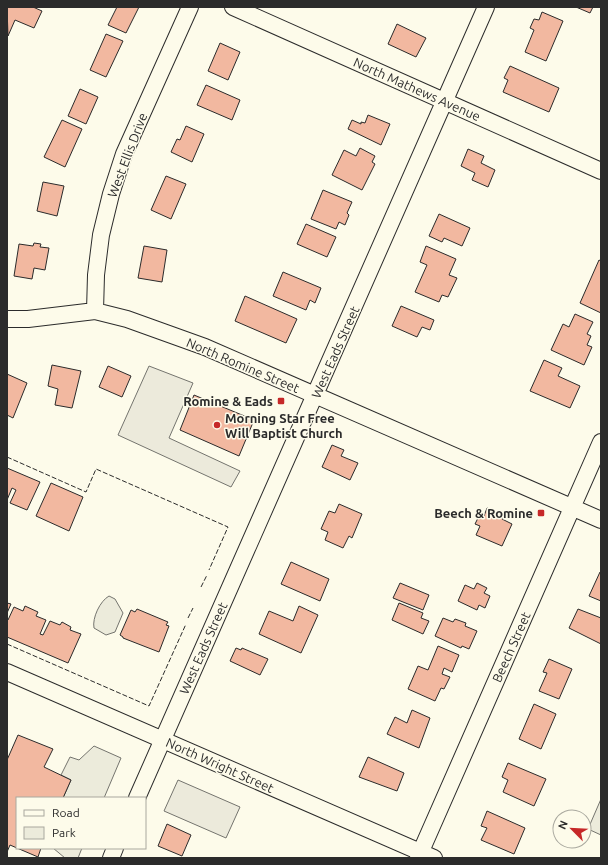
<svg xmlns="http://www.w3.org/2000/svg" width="608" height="865" viewBox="0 0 608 865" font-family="Ubuntu,sans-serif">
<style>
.green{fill:#ecebdb;stroke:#74746e}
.parking{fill:#eceadb;stroke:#74746e}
.building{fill:#f2b8a0;stroke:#2b2b2b}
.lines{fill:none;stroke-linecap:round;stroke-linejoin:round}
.street-casing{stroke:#2b2b2b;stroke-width:18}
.street{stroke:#fdfbea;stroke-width:16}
.fence{stroke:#2b2b2b;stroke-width:1;stroke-dasharray:5 2;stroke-linecap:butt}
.poi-dot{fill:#c62828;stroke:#fdfbea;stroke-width:1.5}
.labels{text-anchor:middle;stroke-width:3;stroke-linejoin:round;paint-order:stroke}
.street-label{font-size:13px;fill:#2b2b2b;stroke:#fdfbea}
.poi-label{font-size:13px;font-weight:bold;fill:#2b2b2b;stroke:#fdfbea;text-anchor:end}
</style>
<rect width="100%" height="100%" fill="#fdfbea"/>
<!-- green -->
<path class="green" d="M109,596l6,3 8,14 -8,19 -9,3 -12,-7c-2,-10 6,-27 15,-32z
M94,746l27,12 -17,40h-41l8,-18 -10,-5 9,-18 9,3z
M601,799v36l-13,-6z
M53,848h29l-4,10h-13z"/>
<!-- parking -->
<path class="parking" d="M149,366l44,17 -24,55 71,33 -9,16 -113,-52z
M178,780l62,27 -14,31 -62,-27z"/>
<!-- building -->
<path class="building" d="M7,7h26l9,4 -8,17 -19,-8 -7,16z
M117,7h22l-13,26 -18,-8z
M576,7h17l-3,6z
M542,12l21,9 -17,40 -21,-9 9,-22 -4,-2 4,-9 5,1z
M397,24l29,14 -10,19 -28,-13z
M106,34l17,7 -17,36 -16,-7z
M220,43l20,9 -12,28 -20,-9z
M510,66l49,22 -10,24 -46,-20 5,-12 -4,-2z
M206,85l34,15 -8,20 -35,-15z
M80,89l18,8 -12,27 -18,-8z
M368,115l22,9 -9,21 -33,-16 4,-9 9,4v-2l4,1z
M62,120l20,9 -17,38 -21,-10z
M186,126l18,8 -12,28 -21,-10 6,-13 3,1z
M360,148l15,8 -3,6 3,2 -13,26 -30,-15 12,-25 12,6z
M468,149l16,7 -3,7 14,7 -7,17 -16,-7 3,-7 -14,-7z
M166,176l20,8 -15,35 -20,-9z
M43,182l21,4 -7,30 -20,-5z
M323,190l29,12 -5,11 2,2 -4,10 -6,-3 -3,7 -25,-10z
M439,214l31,14 -8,18 -18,-8 -2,4 -13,-6z
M306,224l30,13 -9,20 -30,-13z
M34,243l7,1 -1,3 9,1 -4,22 -11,-2 -2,11 -18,-3 5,-32 14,2z
M144,246l23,4 -5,32 -24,-4z
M426,246l30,13 -7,16 8,3 -9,19 -6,-2 -3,7 -24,-10 12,-27 -7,-3z
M599,260l2,1v52l-21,-10z
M283,272l38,16 -6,15 -5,-3 -4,10 -33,-14z
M245,296l52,23 -11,24 -51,-22z
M401,306l33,14 -4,10 -8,-3 -5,10 -25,-11z
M575,314l18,8 -6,12 4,2 -4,9 5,2 -8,18 -33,-15 12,-26 6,3z
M544,360l18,8 -4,8 22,10 -10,22 -40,-17z
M52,365l29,6 -9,37 -17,-3 3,-16 -10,-3z
M108,366l23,10 -9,21 -23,-10z
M7,374l20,9 -14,35 -6,-3z
M194,395l60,25 -15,36 -59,-26z
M332,445l12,5 -3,6 17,7 -8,17 -28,-13z
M7,468l33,14 -13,28 -17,-7 6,-13 -4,-2 -5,12z
M51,483l32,14 -14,34 -33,-15z
M339,504l23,10 -10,24 -3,-2 -6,12 -18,-8 3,-8 -7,-3 8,-18 6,2z
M487,508l17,7 -2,4 10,5 -10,22 -26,-11 4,-9 -5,-2 5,-10 4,2z
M291,562l38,17 -9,22 -39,-17z
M600,572h1v29l-12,-5z
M400,583l29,12 -6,15 -30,-12z
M477,583l10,5 -3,5 6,3 -5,12 -6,-3 -2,5 -19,-9 7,-16 9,4z
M7,603l4,1 -4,9z
M399,603l24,10 -2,5 8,3 -6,13 -31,-14z
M25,606l13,6 -2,4 10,4 -6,14 3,1 7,-14 10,4 2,-3 9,5 -1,3 11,4 -13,29 -61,-26v-18l1,1 6,-13 9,4z
M299,606l19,9 -17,38 -42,-19 10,-23 24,10z
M137,609l31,13 -2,3 3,1 -10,26 -36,-14v-1l-3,-2 11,-25 4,2z
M578,609l23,9v26l-32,-16z
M443,618l10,4 2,-3 11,4 -1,3 12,5 -8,18 -7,-3 -1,2 -26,-12z
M438,646l21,9 -7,17 -8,-4 -2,6 8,3 -6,12 -3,-1 -6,13 -27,-12 10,-23 10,4z
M236,648l5,2 1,-2 26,11 -8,16 -30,-14z
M549,659l23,10 -13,30 -20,-8 8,-18 -4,-1z
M534,704l22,10 -15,35 -22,-10z
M412,710l18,8 -11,30 -32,-14 8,-17 12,6z
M18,735l35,14 -9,18 27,13 -8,18h-46v50l-7,-3 -3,7v-92z
M368,757l36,16 -7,18 -38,-14z
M508,763l38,16 -12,27 -31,-14 5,-12 -6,-3z
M487,811l38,17 -11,26 -33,-14 6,-12 -6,-2z
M167,824l24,11 -9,21 -24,-10z
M17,848h24l-3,9z"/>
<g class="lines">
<!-- street casing -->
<g class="street-casing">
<path id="street" d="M233,7l368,164
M95,311l1,-36 5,-40 10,-41 13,-40 66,-147
M7,319h21l67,-8 32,8 78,28 396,173
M7,672l427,186
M137,798l349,-791
M111,858l4,-10
M418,858l183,-416"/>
</g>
<!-- street -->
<use href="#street" class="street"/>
<!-- fence -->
<path class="fence" d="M7,457l79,35 10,-23 132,58 -19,43
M201,587l6,-12
M188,618l5,-10
M7,644l142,62 37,-82"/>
</g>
<!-- markers -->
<g class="poi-dot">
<rect x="277" y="397" width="8" height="8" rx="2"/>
<circle cx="217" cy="425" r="4"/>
<rect x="537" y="509" width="8" height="8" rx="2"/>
</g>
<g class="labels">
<!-- street labels -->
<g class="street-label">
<text transform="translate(417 89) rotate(24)" y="5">North Mathews Avenue</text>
<text transform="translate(127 155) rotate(-69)" y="5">West Ellis Drive</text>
<text transform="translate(335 352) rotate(-66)" y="5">West Eads Street</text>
<text transform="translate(243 365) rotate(23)" y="5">North Romine Street</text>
<text transform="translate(511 647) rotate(-66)" y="5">Beech Street</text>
<text transform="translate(203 648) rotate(-66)" y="5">West Eads Street</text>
<text transform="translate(220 765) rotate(24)" y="5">North Wright Street</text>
</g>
<!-- poi labels -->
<g class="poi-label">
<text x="273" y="406">Romine &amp; Eads</text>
<text x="225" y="423" text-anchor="start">Morning Star Free<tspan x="225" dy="15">Will Baptist Church</tspan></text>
<text x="533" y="518">Beech &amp; Romine</text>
</g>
</g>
<!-- border -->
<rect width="608" height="865" fill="none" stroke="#2b2b2b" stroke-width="16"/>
<!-- legend -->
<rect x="16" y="797" width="130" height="52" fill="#fdfbea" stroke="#a9a89e"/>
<rect x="24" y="810" width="20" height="6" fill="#fdfbea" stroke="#a9a89e"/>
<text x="52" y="817" font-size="12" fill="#2b2b2b">Road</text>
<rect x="24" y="827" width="20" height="12" fill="#ecebdb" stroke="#a9a89e"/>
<text x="52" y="837" font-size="12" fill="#2b2b2b">Park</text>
<!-- north arrow -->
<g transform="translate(572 829) rotate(294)"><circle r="19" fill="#fdfbea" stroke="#a9a89e"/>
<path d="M0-3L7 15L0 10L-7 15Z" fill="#c62828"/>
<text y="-6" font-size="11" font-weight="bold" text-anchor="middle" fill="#2b2b2b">N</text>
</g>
</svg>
